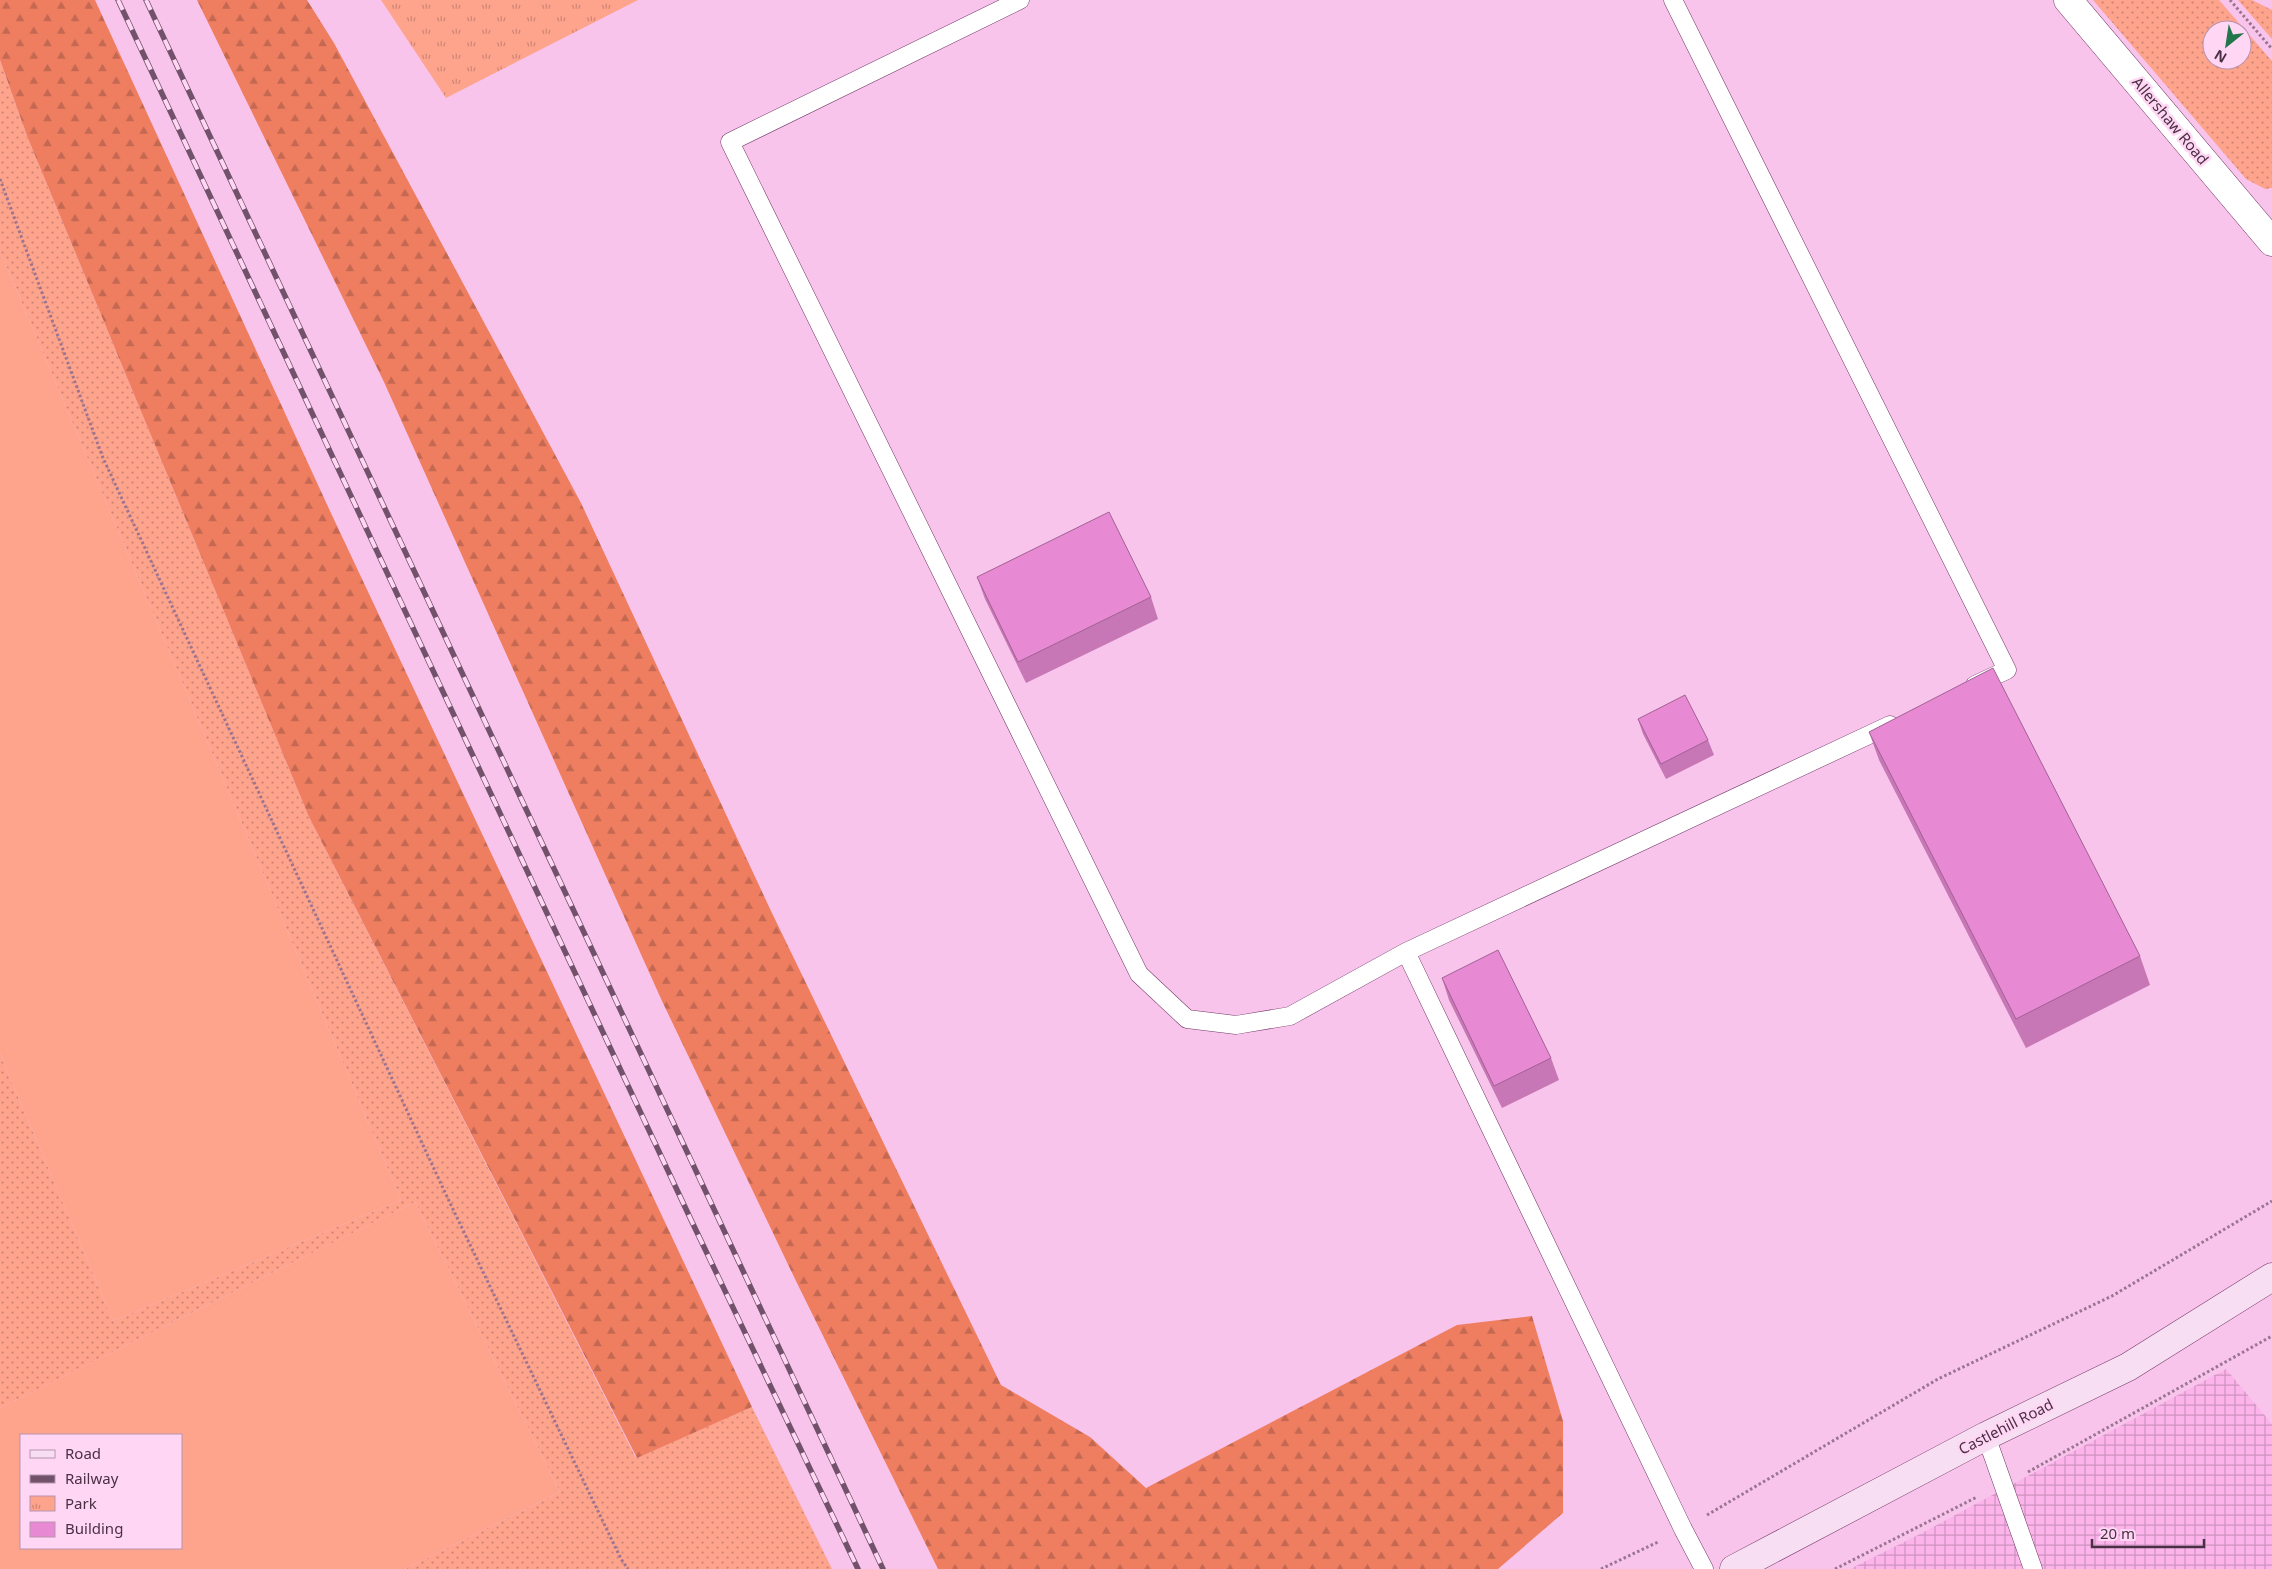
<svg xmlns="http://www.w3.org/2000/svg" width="2272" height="1569" viewBox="0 0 2272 1569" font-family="'Noto Sans',sans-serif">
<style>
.industrial{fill:url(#industrial-grid)}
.grass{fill:url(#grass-dots);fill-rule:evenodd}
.forest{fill:url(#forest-firs)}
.park{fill:url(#park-tufts)}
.pitch{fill:#fea38c;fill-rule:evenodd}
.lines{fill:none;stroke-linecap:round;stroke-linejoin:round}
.service-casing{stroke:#713965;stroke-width:19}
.minor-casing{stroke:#713965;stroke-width:29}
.secondary-casing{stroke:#713965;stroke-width:29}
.path{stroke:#9b7491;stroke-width:3;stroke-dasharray:2.5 2.5;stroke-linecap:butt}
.service{stroke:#fff;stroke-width:18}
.minor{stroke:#fff;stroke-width:28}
.secondary{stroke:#f8def2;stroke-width:28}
.rail-casing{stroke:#72526b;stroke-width:5.5}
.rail{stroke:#ffd6f4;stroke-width:4;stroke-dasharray:11;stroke-linecap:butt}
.wall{fill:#c777b5}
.building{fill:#e78ad3;stroke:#a26194}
.labels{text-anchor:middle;stroke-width:5;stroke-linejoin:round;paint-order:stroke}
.street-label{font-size:15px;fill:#4a3044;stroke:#ffd6f4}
</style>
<defs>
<pattern id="industrial-grid" width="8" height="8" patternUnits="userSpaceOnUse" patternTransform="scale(1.25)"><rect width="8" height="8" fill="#fcb4eb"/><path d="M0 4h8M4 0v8" fill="none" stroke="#ce93c0"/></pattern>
<pattern id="grass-dots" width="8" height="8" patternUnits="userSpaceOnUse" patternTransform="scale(1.25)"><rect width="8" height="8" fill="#fea38c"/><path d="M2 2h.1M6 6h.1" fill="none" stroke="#d08574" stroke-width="1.8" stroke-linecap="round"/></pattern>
<pattern id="forest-firs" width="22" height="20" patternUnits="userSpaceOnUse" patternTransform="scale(1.25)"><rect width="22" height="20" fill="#ef7e61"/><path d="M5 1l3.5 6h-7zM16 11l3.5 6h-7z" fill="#c46852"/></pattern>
<pattern id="park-tufts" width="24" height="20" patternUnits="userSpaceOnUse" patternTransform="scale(1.25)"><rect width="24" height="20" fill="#fea38c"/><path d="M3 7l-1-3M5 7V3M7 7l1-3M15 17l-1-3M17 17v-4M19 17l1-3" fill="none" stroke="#d08574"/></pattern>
</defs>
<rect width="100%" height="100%" fill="#f9c4ec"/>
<!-- industrial -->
<path class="industrial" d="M2226,1369l46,55v145h-422l72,-36z"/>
<!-- grass -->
<path class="grass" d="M2093,0h126l53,61v127l-7,1 -19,-10zM2212,30h30v30h-30z
M2238,0h14l20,10v29z
M0,60l27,76 282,681 327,641 116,-51 80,162h-427l155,-77 -145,-290 -415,206v-354l113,267 288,-121 -401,-949z"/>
<!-- forest -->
<path class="forest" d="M0,0h95l235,511 422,896 -115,51 -328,-641 -282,-681 -27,-76z
M197,0h110l27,43 247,460 190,408 230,474 89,52 56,51 311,-163 75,-9 31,105v92l-65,56h-560l-143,-290 -133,-278 -278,-619z"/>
<!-- park -->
<path class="park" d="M381,0h257l-192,98z"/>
<!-- pitch -->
<path class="pitch" d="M0,251l401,949 -288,121 -113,-267z
M415,1202l145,290 -155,77h-405v-161zM181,1435v113h-160v-113z"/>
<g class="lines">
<!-- service casing -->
<g class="service-casing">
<path id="service" d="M1020,0l-290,142 409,832 48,45 49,6 54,-9 116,-64 484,-227
M1673,0l334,670 -32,15
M1406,952l277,577 21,40
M1986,1436l47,133"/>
</g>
<!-- minor casing -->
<g class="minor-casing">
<path id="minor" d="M2068,0l204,242"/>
</g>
<!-- secondary casing -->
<g class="secondary-casing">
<path id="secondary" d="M1734,1569l252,-133 142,-69 144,-90"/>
</g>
<!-- path -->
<path class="path" d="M2230,0l42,49
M0,179l103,279 346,743 172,358 7,10
M2028,1472l244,-136
M1707,1515l231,-136 174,-83 160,-95
M1601,1569l57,-27
M1835,1569l142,-72"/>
<!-- service -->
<use href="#service" class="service"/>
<!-- minor -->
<use href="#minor" class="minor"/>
<!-- secondary -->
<use href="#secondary" class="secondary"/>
<!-- rail casing -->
<g class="rail-casing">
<path id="rail" d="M118,0l575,1224 165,345
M146,0l737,1569"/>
</g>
<!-- rail -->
<use href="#rail" class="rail"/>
</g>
<!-- wall -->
<path class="wall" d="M977,577l174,20 7,22 -132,64 -41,-84z
M1638,719l70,21 6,15 -48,24 -23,-45z
M1869,732l271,224 10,29 -124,63 -147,-288z
M1442,978l109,80 8,22 -57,28 -53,-108z"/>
<!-- building -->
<path class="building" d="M1109,512l42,85 -133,65 -41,-85z
M1993,668l147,288 -124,63 -147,-287z
M1685,695l23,45 -47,24 -23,-45z
M1498,950l53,108 -57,28 -52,-108z"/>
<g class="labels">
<!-- street labels -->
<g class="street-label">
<text transform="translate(2170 121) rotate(50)" y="5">Allershaw Road</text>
<text transform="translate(2006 1427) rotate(-27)" y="5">Castlehill Road</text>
</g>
</g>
<!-- legend -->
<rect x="20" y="1434" width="162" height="115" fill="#ffd6f4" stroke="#b794ae"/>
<rect x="30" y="1450" width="25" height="8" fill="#f8def2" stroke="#b794ae"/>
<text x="65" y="1459" font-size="15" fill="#4a3044">Road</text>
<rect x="30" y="1475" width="25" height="8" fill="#72526b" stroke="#b794ae"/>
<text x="65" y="1484" font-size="15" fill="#4a3044">Railway</text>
<rect x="30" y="1496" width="25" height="15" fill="url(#park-tufts)" stroke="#b794ae"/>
<text x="65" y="1509" font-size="15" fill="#4a3044">Park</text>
<rect x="30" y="1522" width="25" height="15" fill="#e78ad3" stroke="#b794ae"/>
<text x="65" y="1534" font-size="15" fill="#4a3044">Building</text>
<!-- north arrow -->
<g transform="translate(2227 45) rotate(210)"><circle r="24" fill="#ffd6f4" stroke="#b794ae"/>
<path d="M0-4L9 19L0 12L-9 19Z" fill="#227649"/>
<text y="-8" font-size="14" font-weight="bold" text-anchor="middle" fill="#4a3044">N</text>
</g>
<!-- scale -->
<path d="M2092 1539v8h112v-8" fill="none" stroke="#4a3044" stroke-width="2.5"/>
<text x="2100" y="1539" font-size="15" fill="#4a3044" stroke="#ffd6f4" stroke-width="4" paint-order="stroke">20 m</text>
</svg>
